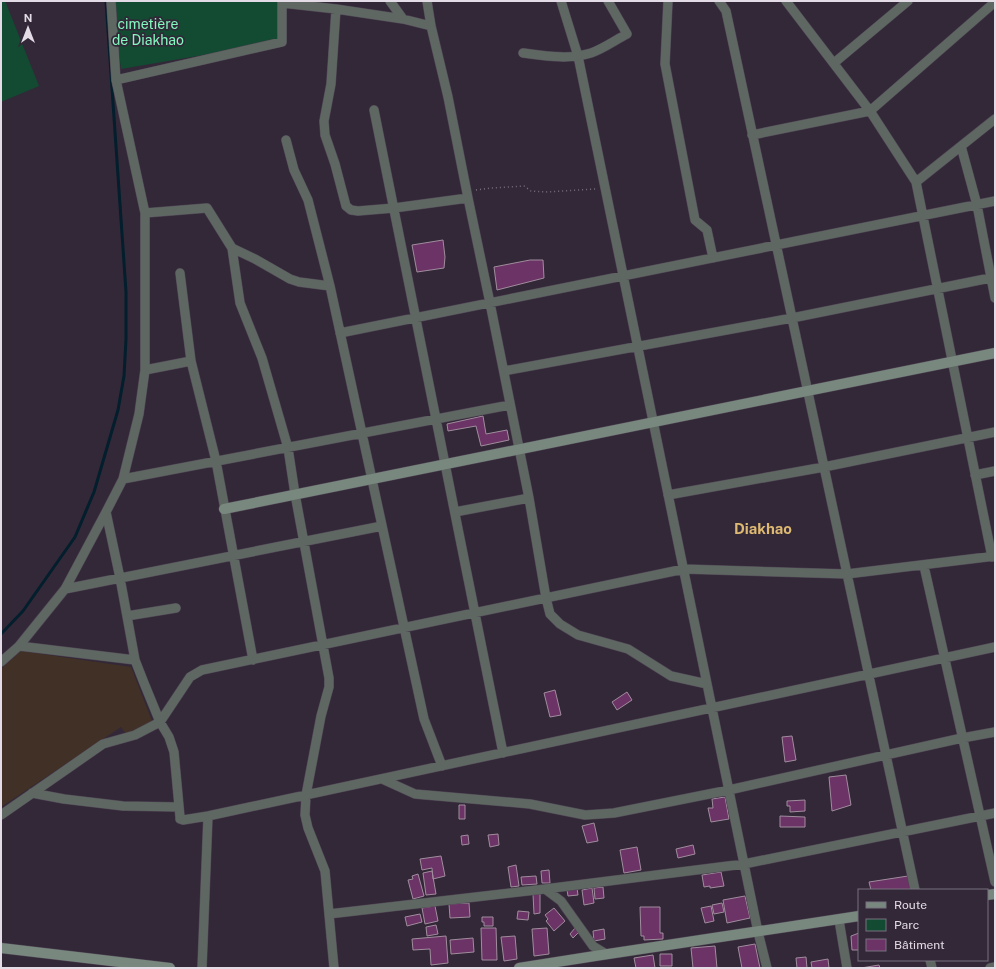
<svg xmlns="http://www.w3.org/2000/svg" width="996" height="969" viewBox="0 0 996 969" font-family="'Public Sans',sans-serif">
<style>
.education{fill:#413026}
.green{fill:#124b32}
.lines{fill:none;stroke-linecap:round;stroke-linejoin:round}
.stream{stroke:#031e2c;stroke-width:3}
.building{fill:#6c3366;stroke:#a08d9d}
.street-casing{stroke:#4f4554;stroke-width:10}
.secondary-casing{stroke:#4f4554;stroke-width:11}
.path{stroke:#786f7c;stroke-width:1.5;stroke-dasharray:1 3;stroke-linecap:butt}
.street{stroke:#5e6762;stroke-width:9}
.secondary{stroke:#79887f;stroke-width:10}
.labels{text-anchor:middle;stroke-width:3.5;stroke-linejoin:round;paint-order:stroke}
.park-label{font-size:14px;fill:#81f8be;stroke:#332838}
.neighbourhood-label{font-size:15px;font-weight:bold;fill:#deb971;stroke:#332838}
</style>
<rect width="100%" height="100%" fill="#332838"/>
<!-- education -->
<path class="education" d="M21,651l110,16 21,54 -2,3 -24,10 -5,-7 -120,80v-138z"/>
<!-- green -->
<path class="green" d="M1,1h4l34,85 -38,16z
M114,1h164l1,36 -5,6 -153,26 -5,-39z"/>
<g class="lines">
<!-- stream -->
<path class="stream" d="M1,634l22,-23 52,-74 19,-45 24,-82 6,-34 2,-37v-47l-20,-291"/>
</g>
<!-- building -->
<path class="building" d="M443,240l2,17 -1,11 -27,4 -5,-27z
M530,260h13l1,18 -47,12 -3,-23z
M483,416l3,18 21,-4 2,10 -28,6 -5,-20 -28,5 -1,-7z
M555,690l6,25 -11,2 -6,-24z
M627,692l5,8 -15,10 -5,-8z
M792,736l4,24 -11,2 -3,-25z
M846,775l5,30 -19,6 -3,-34z
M725,797l4,22 -18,3 -3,-14h5l-1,-9z
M805,800v11l-15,1v-6h-3v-5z
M459,805h6v14h-6z
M780,816l25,1v10h-25z
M594,823l4,18 -11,2 -5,-17z
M498,834l1,11 -9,2 -2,-12z
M468,835l1,9 -7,1 -1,-9z
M693,845l2,9 -17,4 -2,-9z
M637,847l4,23 -17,3 -4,-23z
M441,856l4,20 -12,3 -1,-11 -10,2 -2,-11z
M516,865l3,21 -8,1 -3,-20z
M549,870l1,13h-8l-1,-12z
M432,871l4,23 -10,1 -3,-22z
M721,872l3,14 -14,2v-2l-6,1 -2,-12z
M418,874l6,22 -11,3 -5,-19 5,-1 -1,-3z
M536,876l1,8 -15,1 -1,-8z
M908,876l3,14h-40l-2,-8z
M603,887l1,11 -9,1 -1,-11z
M577,888l1,7 -10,1 -1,-6z
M592,888l2,15 -10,2 -2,-15z
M533,894h7v19l-6,1z
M745,896l5,22 -23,5 -4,-23z
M469,903l1,14 -20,1 -1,-14z
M722,903l2,9 -10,2 -2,-9z
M435,906l3,15 -13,3 -3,-16z
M711,906l3,15 -9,2 -4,-15z
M640,907h20v26h3v6l-19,1v-4h-3z
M554,908l11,13 -11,10 -8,-10 2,-2 -3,-4z
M518,911l11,1 -1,8 -11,-1z
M420,914l2,8 -15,4 -2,-9z
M482,917h11v9h-9v-4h-2z
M436,925l2,9 -11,2 -1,-9z
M481,928h15l1,32h-15z
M547,928l2,26 -15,2 -2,-27z
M575,928l4,4 -6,6 -3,-4z
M604,929l1,10 -11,2 -1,-10z
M859,933v17h-7l-1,-14z
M446,936l2,27 -17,2 -1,-16 -17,1 -1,-11z
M515,936l2,23 -13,2 -3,-24z
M473,938l1,14 -23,2 -1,-14z
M755,944l5,24h-18l-4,-21z
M715,946l2,22h-24l-2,-20z
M660,954h12v12h-12z
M653,955l2,13h-19l-2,-10z
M806,957l1,11h-10l-1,-10z
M828,959l1,9h-17l-1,-6z
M879,965l1,3h-19z"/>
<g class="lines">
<!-- street casing -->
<g class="street-casing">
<path id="street" d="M390,1l13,18
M427,1l4,25 17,71 20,101 22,105 39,195 17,100 4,16 10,10 18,11 50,14 43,27 36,8
M561,1l17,55 180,876 9,36
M668,1l-3,63 30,156 12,10 6,28
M719,1l7,10 189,879
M786,1l84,110 46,71 76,375
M282,3l54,6 67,10 28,7
M336,9l-5,75 -7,37 1,14 10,29 11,42 5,4 7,1 36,-3 74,-10
M523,53c23,3 46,7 68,0 12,-4 26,-14 36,-19l-19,-33
M834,63l74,-62
M116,80l166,-38v-41
M374,110l129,643
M752,135l118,-24 125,-109
M286,140l8,30 14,30 22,86 94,433 18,47
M961,146l16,59 18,93
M916,182l79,-63
M145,213l62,-5 25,40 8,55 22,55 26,90 7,46 34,184v9l-8,29 -15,79 -1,20 3,13 17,43 9,97
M232,248l23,11 35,20 9,3 31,4
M180,273l11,88 25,100 37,199
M340,333l655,-132
M145,370l46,-9
M504,371l288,-53 203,-41
M975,475l20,-4
M123,479l387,-74
M668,495l156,-28 171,-35
M106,512l14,66 15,82 9,23 16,39 9,15 5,15 6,65v2l3,1 25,-4 787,-169
M455,512l74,-14
M924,566l71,316
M65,589l317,-63
M127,616l49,-8
M19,646l46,-57 41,-77 17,-33 16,-65 6,-44v-157l-29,-133 -5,-79
M1,662l18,-16 116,14
M382,779l33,15 115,10 55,11 15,-1 14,-1 115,-23 233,-52 33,-6
M32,793l32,6 59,7 56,1
M1,815l102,-71 32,-9 25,-13 30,-45 12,-7 482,-101 163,5 148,-18
M545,889l16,12 32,45 13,8
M329,914l216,-25 199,-25 251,-51
M839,920l8,48
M930,960l2,8
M202,968l6,-152
M990,968l5,-1"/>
</g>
<!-- secondary casing -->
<g class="secondary-casing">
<path id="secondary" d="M224,509l771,-156
M987,895l8,-1
M1,948l169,20
M519,968l76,-12 264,-40"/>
</g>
<!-- path -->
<path class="path" d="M476,190l15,-2 33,-2 7,5 14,1 51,-3"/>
<!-- street -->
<use href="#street" class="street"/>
<!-- secondary -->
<use href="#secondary" class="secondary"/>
</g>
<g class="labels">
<!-- park labels -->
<g class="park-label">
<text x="148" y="29">cimetière<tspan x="148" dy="16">de Diakhao</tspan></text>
</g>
<!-- neighbourhood labels -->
<g class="neighbourhood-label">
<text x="763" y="534">Diakhao</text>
</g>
</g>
<!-- border -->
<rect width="996" height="969" fill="none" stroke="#e3dce6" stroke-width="4"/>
<!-- legend -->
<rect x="858" y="889" width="130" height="72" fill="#332838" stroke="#79707e"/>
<rect x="866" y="902" width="20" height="6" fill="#79887f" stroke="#79707e"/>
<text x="894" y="909" font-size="12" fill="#e3dce6">Route</text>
<rect x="866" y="919" width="20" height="12" fill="#124b32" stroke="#79707e"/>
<text x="894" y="929" font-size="12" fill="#e3dce6">Parc</text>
<rect x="866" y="939" width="20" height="12" fill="#6c3366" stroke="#79707e"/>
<text x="894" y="949" font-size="12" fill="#e3dce6">Bâtiment</text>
<!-- north arrow -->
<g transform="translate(28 28)" stroke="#332838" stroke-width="3" paint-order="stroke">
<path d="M0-3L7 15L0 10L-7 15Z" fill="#e3dce6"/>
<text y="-6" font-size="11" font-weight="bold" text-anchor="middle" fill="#e3dce6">N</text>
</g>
</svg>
